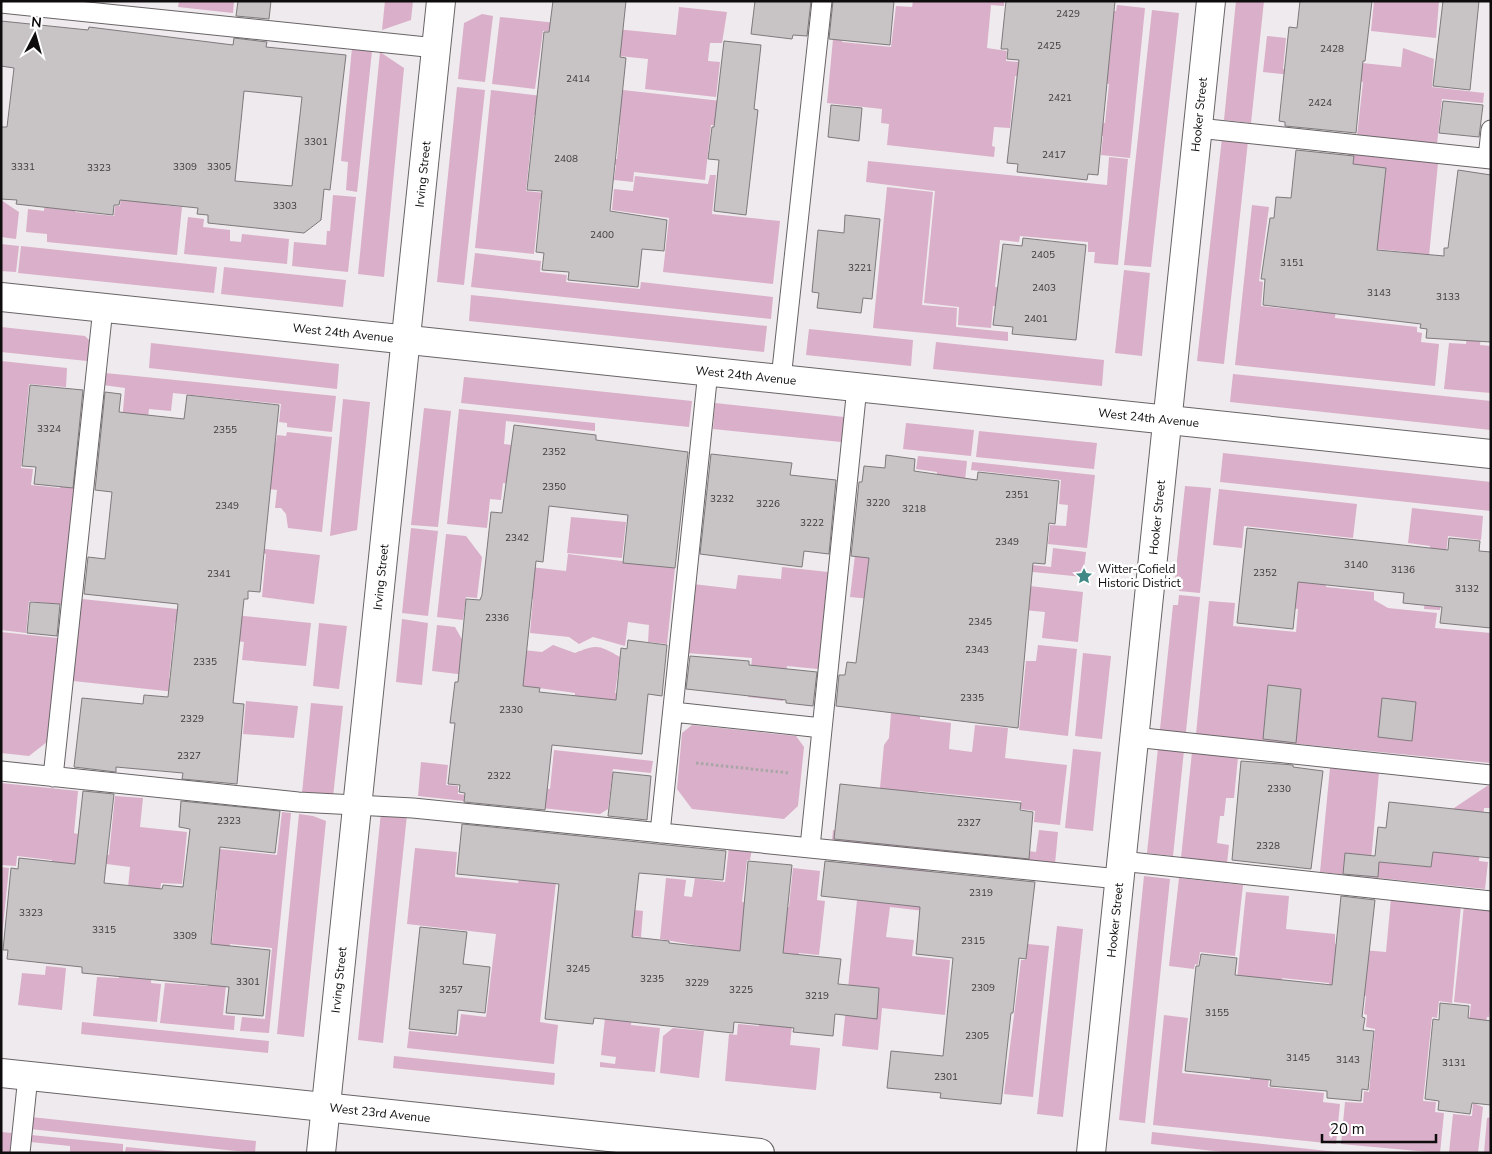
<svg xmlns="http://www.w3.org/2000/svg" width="1492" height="1154" viewBox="0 0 1492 1154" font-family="'Nunito Sans',sans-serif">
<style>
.green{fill:#daafc9}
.building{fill:#c8c4c6;stroke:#7e7a7c;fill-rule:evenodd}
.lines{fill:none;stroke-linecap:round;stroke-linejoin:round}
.lane-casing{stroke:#686466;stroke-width:21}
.street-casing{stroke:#686466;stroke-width:30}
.secondary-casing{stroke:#686466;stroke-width:30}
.path{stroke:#aaa6a8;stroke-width:3;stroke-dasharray:2.5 2.5;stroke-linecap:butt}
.lane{stroke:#fff;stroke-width:19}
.street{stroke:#fff;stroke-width:28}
.secondary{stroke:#fff;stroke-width:28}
.labels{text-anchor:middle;stroke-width:5;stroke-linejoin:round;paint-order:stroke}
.number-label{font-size:10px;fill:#3c3a3b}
.street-label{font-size:12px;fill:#0e0c0d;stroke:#fff}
.poi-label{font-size:12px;fill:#0e0c0d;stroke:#fff;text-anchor:start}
</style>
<rect width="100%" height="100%" fill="#efeaed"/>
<!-- green -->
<path class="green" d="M179,1h55l-1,12 -55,-6z
M385,1h28l-2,19 -29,10z
M913,1h91v5l-13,-1 -4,43 20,3 -1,10 27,2 -7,14 -11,-1 -5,52 -16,-1 -2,19 3,1 -1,10 -107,-12 2,-21 -8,-1 1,-14 -55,-6 6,-64h9v3l49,5 5,-41 16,1z
M1236,1h28l-13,122 -27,-3z
M1374,1h65l-3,37 -65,-7z
M1117,5l28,3 -15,150 -29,-3 2,-19 -8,-1 1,-13 9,1 4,-39 -10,-2 10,-22 2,-19 -7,-1 3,-30 9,1z
M679,7l48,5 -5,31h-12l-2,18 12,1 -4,35 -71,-8 3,-30 -29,-3 -24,-29 81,8z
M1152,10l27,3 -28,254 -27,-2z
M482,14l11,2 -8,66 -27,-3 6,-56z
M500,17l93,10 -1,9 -49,-5 -8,58 -43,-5z
M1267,36l19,2 -3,31 76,8 -1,5 -95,-10z
M352,48l20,3 -15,141 -11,-2 2,-28 -7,-1z
M1403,48l31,11 -2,28 52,6 -1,10 -41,-4 -5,45 -80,-8 6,-54 -3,-1 2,-18 39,4z
M380,52l24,16 -20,209 -26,-3z
M457,87l28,3 -21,195 -27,-3z
M614,89l107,12 29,28 -39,-4 -6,55 -71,-8 -1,10 -19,-2 2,-15 -14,-2v-5l15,1 3,-34 -30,-4z
M491,90l51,6 45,24 -53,-5 -8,76 84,9 -1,7 -69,-8 -6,55 -59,-6z
M127,135l42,4 -6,66 19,2 -5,48 -130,-13v-8l-21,-2 2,-23 16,2 4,-37 28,28 -1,10 39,4 1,-10h5z
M1222,138l26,3 -24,223 -27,-3z
M1348,154l90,9 -9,93 -22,8 1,-12 -43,-4 -22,-50z
M1109,157l19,2 -10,106 -24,-2 1,-11h-7v-10l-68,-6 -1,6 -19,-2 -5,47 19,2 -1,19 -20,-2 -2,22 -33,-3 1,-18 -35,-4 11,-112 -69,-9 2,-21 239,24z
M710,175h6l-4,39 68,7 -7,63 -110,-12 6,-54 -57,-8 2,-21 19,2 2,-15 73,8z
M887,187l46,5 -11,113 35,3 -1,19 52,5v9l-135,-13z
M333,195l23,2 -8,75 -56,-6 2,-24 32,3 1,-14h3z
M1,200l18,12 -3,27 -15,-2z
M1252,205l17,2 -10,74 4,1 -2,24 56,6 6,-58 18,2 -6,62 82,9v5l5,1 -1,9 18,2 -4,42 -200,-21z
M188,217l16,2 -1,8 27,3v11l11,1 1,-8 47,5 -2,25 -103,-10z
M1,244l18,2 -3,26 -15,-1z
M21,246l196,21 -3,26 -196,-20z
M475,253l66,8 -1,11 27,3 -1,7 74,7 1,-7 132,15 -2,22 -300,-32z
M224,267l122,13 -3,27 -122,-13z
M1124,270l26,3 -8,83 -27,-3z
M471,295l296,31 -3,26 -295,-31z
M1484,306l-4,39 11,1v47l-47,-4 5,-46 17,1 1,-8z
M1,327l84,9 5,5 -3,20 -86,-9z
M809,329l104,11 -2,26 -105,-11z
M936,342l168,18 -2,26 -169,-17z
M151,343l188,21 -2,25 -188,-21z
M1,361l66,7 -1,19 -37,-3 -8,84 12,1 -2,16 29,3 2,-17 15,2 -13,132 -35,-4 -3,32 -25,-3z
M105,373l231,23 -4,36 -45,-5v-4l-8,-1 2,-18 -108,-11 -2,18 -22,-2 -3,27 -25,-2 4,-46 -22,-3z
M1233,374l258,27v29l-261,-28z
M464,377l228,24 -3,26 -228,-24z
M343,399l27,3 -13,128 -27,6z
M715,403l129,14 -3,25 -128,-13z
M424,408l27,3 -13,116 -27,-2z
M459,409l136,14v8l-89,-10 -2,23 8,1 -1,39 -8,-1 -2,17 -11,-1 -3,29 -40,-4z
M906,423l68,7 -3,26 -68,-7z
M979,431l118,12 -3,26 -118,-12z
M287,432l45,5 -10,95 -34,-4 -2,-14 -5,-6h-6l2,-18 -16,-2 5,-46 10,1 1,-8 9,1z
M1223,453l268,29v29l-271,-29z
M918,456l49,5 -6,58 -32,25 8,-72 -21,-3z
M972,462l123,13 -8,73 -39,-4 2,-19 16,1 2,-21 -9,-1 2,-24 -90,-10z
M1185,486l26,2 -11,105 -21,-2 1,-11 -5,-1z
M1219,489l138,15 -4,34 -109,-12 -2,22 -29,-3z
M1412,508l71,8 -2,24 -33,-4 -8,74 -16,-1 6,-63 -22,-3z
M571,517l55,5 -4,36 -55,-5z
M411,528l27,3 -10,85 -26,-3z
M446,534l20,2 16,21 -5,41 -11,-1 -3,23 -26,-3z
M1294,535l37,4 -5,48 48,5v8l14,8 49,5 -2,15 56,5v130l-295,-29 13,-133 26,2 -2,23 63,6 2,-23 -11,-2z
M857,538l111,41 115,13 -5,50 -36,-4 3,-26 -112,-11 -23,2 -60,-6z
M256,548l64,7 -6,49 -52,-7 4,-43 -10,-2z
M1053,548l33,4 -3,25 -91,-9 -6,-8 65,7z
M568,554l107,14 -8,76 -19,-2 1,-17 -21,-3 -3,24 -32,-9 -14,7 -10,-7 -39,-4 3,-34 -48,-5 9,-31 72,8z
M782,567l46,5 -10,97 -31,-3 -4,35 -35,-4 4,-39 -66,-5 7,-69 43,5 2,-14 43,4z
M1179,595l21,2 -27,259 -26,-3 26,-248h5z
M82,599l229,24 -5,43 -64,-6 2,-18 -16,-2 1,-11 -54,-6 -6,56 54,6 -1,12 -149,-16z
M402,619l26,4 -6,62 -26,-3z
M319,623l28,3 -8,63 -26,-3z
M437,625l18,2 8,14 12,35 -43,-5z
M1,632l57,6 -11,104 -18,14 -28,-3z
M553,645l22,8c22,-9 24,-8 45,4l-5,36 10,1 -2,20 -53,18 5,-39 -86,-12 4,-34 49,5z
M1038,645l39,4 -9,87 -49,-6 7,-69h10z
M1083,653l28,3 -9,83 -27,-3z
M246,701l52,5 -4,32 -51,-4z
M311,703l32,3 -10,91 -31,-4z
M891,713l29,3v3l31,4 -2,26 23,3 3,-27 33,3 -3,30 62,7 -7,60 -26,-3 1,-11 -14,-2v-8l-103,-10 -1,5 -39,13 6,-64 5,-7z
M692,725l104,11 8,11 -6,59 -14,13 -92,-10 -15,-20 5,-56z
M1073,749l28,3 -8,79 -28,-3z
M554,750l99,11 -2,12 -38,-4 -5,40 -8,5 -88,-9 25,-18 13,2z
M1192,752l46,5 -4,41h-8l-2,18h-4l-3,27 12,2 -2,18 -46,-5z
M421,762l27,3 -2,20 12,1v8l52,5v7l-92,-10z
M1330,768l49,4 -8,89 60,6 5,-47 51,-34h4v22h-7l-5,53 9,1 -3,27 -165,-17z
M1,783l77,8 -4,42 4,1 -12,122 -14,-87v-9l-35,-4 -1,10 -15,-1z
M115,796l28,2 -3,29 47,5 -5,52 -21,-1 -10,100 10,1 -4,38 -64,-6 4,-39 22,1 11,-111 -31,-4 1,-9 9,1z
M282,812l9,1 -22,220 -29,-2 2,-14 23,2 7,-71 -42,-4 -7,71 12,1 -1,14 -74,-7 5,-40 43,3 9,-96 -31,-4 4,-40 87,9z
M381,812l26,3 -24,228 -25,-3z
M299,814l14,2 13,5 -22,216 -27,-3z
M833,830l203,22 3,-22 19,2 -3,32 -223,-23z
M729,846l23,3 -2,11h-3l-5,42 47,5 4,-39 27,3 -3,29 8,1 -6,54 -20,-2 -1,5 -75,-8 -63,-11 6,-61 20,2 -2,16 8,1 3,-19 30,4z
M415,848l42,4 -2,25 63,6 1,-5 37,4 -16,140 18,3 -4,39 -147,-16 2,-17 49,5 3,-22 25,3 10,-83 -89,-10z
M861,861l67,7 -4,43 -34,-4 -4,30 28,3 -2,16 38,4 -5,55 -63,-7 -4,42 -36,-4z
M1,867l8,1 -8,78z
M1144,876l26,3 -25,244 -26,-3z
M1179,878l64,7 -8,71 -35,-4 -2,13 -3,-1 -1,5 -25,-3z
M1246,892l43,4 -3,33 49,5v10l9,1 -5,50 -11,-1 1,-11 -47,-5 -5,44 -44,-4z
M1391,898l70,7 -9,98 -13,-2 -2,17 -5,-1 -9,84 13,1 -1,10 9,1 -4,40 -99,-9 4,-42 18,1 1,-12 5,1 6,-63 -9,-2 1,-12 -3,-1 2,-18 -19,-2 5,-45 34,3z
M593,905l50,6 -2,26 -7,-1 -6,58 6,1 -3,30 29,3 -5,44 -55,-5v-5l15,2 1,-7 -15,-2 13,-120z
M1464,905l27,3v96l-2,13h-2l-1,6 -17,-2 2,-17 -17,-2z
M1057,926l26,3 -20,188 -26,-3z
M1028,944l21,2 -16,151 -29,-3 17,-134h5z
M766,956l33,3 -9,86 30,3 -4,42 -91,-9 4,-47 8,1 1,-11 21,2z
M46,966l20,2 -4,42 -44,-5 4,-32 23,2z
M1164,1015l24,3 -6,55 68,7 6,-58 19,2 -7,63 56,6 -1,9 17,2 -4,40 -183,-19z
M82,1022l187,19 -1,12 -187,-19z
M673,1028l31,3 -5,47 -39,-5 3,-37z
M394,1056l161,17 -1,12 -161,-17z
M1473,1103l10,4 -5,46h-29l4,-39 19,2z
M31,1117l225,24 -1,12 -225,-24z
M1491,1117v36h-7l3,-35z
M1,1132l11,1 -2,20h-9z
M1152,1132l185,20v1h-105l-81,-9z
M31,1135l92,9v9h-53v-7l-40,-4z
M126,1147l61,6h-58l-4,-1z"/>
<!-- building -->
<path class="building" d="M238,1h33l-2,18 -33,-3z
M553,1h73l-6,56 6,1 -16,153 57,9 -3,31 -22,-2 -4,38 -70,-7 1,-8 -27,-2 2,-17 -8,-1 6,-61 -15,-1 17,-158h5z
M755,1h56l-4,35 -14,-1 -1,4 -41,-5z
M833,1h61l-4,44 -61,-6z
M1006,1h109l-17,174 -10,-1 -1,6 -70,-8 1,-8 -11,-1 12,-103 -12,-1 1,-10h-7z
M1300,1h72l-7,60h-2l-7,72 -71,-7v-4l-6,-1 10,-94 8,1z
M1443,1h36l-9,89 -37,-4z
M1,21l87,9 1,-3 144,18 1,-7 33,4 -1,5 80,8 -16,135 -6,-1 -3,31 -17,13 -96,-10v-8l-11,-1 1,-6 -78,-8 -1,5h-5l-1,10 -97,-11 1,-4 -16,-1v-72h6l7,-59 -13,-2zM244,91l58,6 -10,89 -57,-5z
M724,41l37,4 -7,64 4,1 -12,105 -32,-4 5,-51 -11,-1 4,-32h2z
M1443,101l40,4 -4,32 -40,-4z
M831,105l31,3 -3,33 -31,-4z
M1296,150l58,6 -1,8 33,4 -9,82 67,6v-8h4l10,-78 33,5v167l-65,-4 1,-9 -7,-1 1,-4 -158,-19 2,-26h-4l9,-61h4l2,-21 15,1z
M845,215l35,4 -8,80 -9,-1 -2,15 -44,-5 2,-15 -7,-1 6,-62 26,3z
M1023,238l63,7 -10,95 -64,-6 1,-7 -20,-2 10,-81 19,2z
M30,385l53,5 -10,98 -39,-4 2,-17 -14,-1z
M105,392l16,2 -2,18 65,7 3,-24 92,10 -19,187 -12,-1v8h-4l-11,104 11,1 -7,80 -55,-5 1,-6 -67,-6v5l-42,-5 8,-69 61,6 1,-9 24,2 10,-93 -94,-10 4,-37 17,2 7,-67 -17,-2z
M514,425l82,10v5l92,12 -13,116 -52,-5 5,-48 -79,-9 -6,56 -7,-1 -13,125 17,2 -1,4 77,8 5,-52 6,1 1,-9 39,5 -5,51 -14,-2 -6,60 -90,-9 -7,65 -81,-8 1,-9 -6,-1 1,-7 -12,-1 7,-61h-5l5,-41h3l8,-83 14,1 2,-5 9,-83 11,1z
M711,454l81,9 -2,12 46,5 -7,74 -25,-3 -2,16 -102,-13z
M886,455l29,4 -1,12 63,9 1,-8 81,9 -4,43 -6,-1 -4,41 -12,-1 -15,165 -182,-22 3,-31h6l2,-13 9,1 13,-105 -18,-2 8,-74h3l2,-16 21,2z
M1247,528l201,22 1,-12 31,3 -1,10 12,1v76l-51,-5 2,-16 -39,-4 1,-10 -106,-11 -5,47 -56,-6z
M30,602l30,2 -3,32 -30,-3z
M690,656l59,5v4l68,7 -4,34 -27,-3v-3l-100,-11z
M1268,685l33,4 -5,54 -33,-4z
M1382,698l34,4 -4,39 -34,-4z
M1241,761l52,4v2l30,4 -12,98 -79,-9z
M613,772l38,4 -4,44 -39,-4z
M840,784l181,19 -1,7 13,2 -4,47 -195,-20z
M83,791l31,3 -10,89 58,6 1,-4 20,2 7,-58 -11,-2 2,-26 99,10 -5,42 -55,-6 -9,97 59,6 -7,66 -37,-3 3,-26 -147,-14v-6l-75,-8 1,-9h-5l8,-82 7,1 1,-11 56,6z
M1389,802l102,11v45l-58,-6 -2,15 -52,-5 -1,15 -35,-3 2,-21 30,3 3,-29 8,1z
M462,824l264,27 -3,29 -84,-7 -7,64 37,4v2l71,8 8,-90 44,4 -9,88 58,6 -3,25 41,4 -2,31 -42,-5 -2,22 -40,-4 1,-4 -60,-6 -1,11 -139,-15 -1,6 -48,-5 14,-135 -102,-10z
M825,861l210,21 -9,77 -7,-1 -6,55h-2l-10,91 -61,-6 1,-5 -54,-5 4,-37 52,5 10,-98 -37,-4 4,-47 -99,-11z
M1341,896l34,4 -13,117 3,1 -2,12 11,1 -6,59 -6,-1 -1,12 -34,-3v-7l-57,-5 1,-6 -86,-9 11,-105h3l2,-12 36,4 -2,17 97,10z
M420,927l47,5 -4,32 27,3 -5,46 -27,-3 -2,24 -47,-5z
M1440,1003l29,3 -1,12 23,3v84l-19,-2 -2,11 -32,-4 1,-9 -14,-2 8,-80 6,1z"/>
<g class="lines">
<!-- lane casing -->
<g class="lane-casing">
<path id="lane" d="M1,3l435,45
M1198,128l293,31
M1488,158l3,-28
M781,379l41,-378
M673,712l149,16
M1134,737l357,38
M1,771l297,31 115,6 706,71
M53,777l50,-469
M660,833l48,-462
M810,847l47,-460
M1121,861l370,40
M20,1153l8,-77"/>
</g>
<!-- street casing -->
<g class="street-casing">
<g id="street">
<path id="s1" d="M1,297l1490,157"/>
<path id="s2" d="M1091,1153l120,-1152"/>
</g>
</g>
<!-- secondary casing -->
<g class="secondary-casing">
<g id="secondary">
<path id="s3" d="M1,1073l759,80"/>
<path id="s4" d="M321,1153l120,-1152"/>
</g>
</g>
<!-- path -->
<path class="path" d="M696,763l93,10"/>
<!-- lane -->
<use href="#lane" class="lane"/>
<!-- street -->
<use href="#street" class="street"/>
<!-- secondary -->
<use href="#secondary" class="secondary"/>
</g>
<!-- icons -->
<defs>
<g id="sight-bare" transform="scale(1.35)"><path d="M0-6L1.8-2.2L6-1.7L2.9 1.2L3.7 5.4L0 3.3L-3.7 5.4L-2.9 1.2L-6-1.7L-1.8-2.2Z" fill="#418986" stroke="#fff" stroke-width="2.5" paint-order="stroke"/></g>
</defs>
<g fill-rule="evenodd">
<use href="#sight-bare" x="1084" y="576"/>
</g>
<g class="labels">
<!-- number labels -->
<g class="number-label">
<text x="1068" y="17">2429</text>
<text x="1049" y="49">2425</text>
<text x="1332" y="52">2428</text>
<text x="578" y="82">2414</text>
<text x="1060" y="101">2421</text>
<text x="1320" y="106">2424</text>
<text x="316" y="145">3301</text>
<text x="1054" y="158">2417</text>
<text x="566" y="162">2408</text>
<text x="23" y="170">3331</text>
<text x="185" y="170">3309</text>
<text x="219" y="170">3305</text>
<text x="99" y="171">3323</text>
<text x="285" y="209">3303</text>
<text x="602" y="238">2400</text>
<text x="1043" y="258">2405</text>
<text x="1292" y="266">3151</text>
<text x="860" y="271">3221</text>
<text x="1044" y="291">2403</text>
<text x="1379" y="296">3143</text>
<text x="1448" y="300">3133</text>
<text x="1036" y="322">2401</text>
<text x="49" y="432">3324</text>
<text x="225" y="433">2355</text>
<text x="554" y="455">2352</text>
<text x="554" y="490">2350</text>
<text x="1017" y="498">2351</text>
<text x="722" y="502">3232</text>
<text x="878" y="506">3220</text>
<text x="768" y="507">3226</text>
<text x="227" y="509">2349</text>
<text x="914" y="512">3218</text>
<text x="812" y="526">3222</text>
<text x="517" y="541">2342</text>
<text x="1007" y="545">2349</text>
<text x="1356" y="568">3140</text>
<text x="1403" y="573">3136</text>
<text x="1265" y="576">2352</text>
<text x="219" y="577">2341</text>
<text x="1467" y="592">3132</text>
<text x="497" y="621">2336</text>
<text x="980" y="625">2345</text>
<text x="977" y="653">2343</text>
<text x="205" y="665">2335</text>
<text x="972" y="701">2335</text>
<text x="511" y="713">2330</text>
<text x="192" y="722">2329</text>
<text x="189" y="759">2327</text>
<text x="499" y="779">2322</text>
<text x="1279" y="792">2330</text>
<text x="229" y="824">2323</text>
<text x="969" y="826">2327</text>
<text x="1268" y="849">2328</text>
<text x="981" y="896">2319</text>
<text x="31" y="916">3323</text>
<text x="104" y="933">3315</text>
<text x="185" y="939">3309</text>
<text x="973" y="944">2315</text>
<text x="578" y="972">3245</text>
<text x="652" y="982">3235</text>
<text x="248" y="985">3301</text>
<text x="697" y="986">3229</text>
<text x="983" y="991">2309</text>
<text x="451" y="993">3257</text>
<text x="741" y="993">3225</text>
<text x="817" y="999">3219</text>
<text x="1217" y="1016">3155</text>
<text x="977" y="1039">2305</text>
<text x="1298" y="1061">3145</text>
<text x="1348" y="1063">3143</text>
<text x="1454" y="1066">3131</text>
<text x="946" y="1080">2301</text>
</g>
<!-- street labels -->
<g class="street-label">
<text dy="4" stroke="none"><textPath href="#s2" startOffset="1044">Hooker Street</textPath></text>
<text dy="4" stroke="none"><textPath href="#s4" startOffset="984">Irving Street</textPath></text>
<text dy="4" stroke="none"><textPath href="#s1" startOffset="344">West 24th Avenue</textPath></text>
<text dy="4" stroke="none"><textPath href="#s1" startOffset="749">West 24th Avenue</textPath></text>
<text dy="4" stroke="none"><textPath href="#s1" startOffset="1154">West 24th Avenue</textPath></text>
<text dy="4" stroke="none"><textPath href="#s2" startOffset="639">Hooker Street</textPath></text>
<text dy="4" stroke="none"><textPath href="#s4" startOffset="579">Irving Street</textPath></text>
<text dy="4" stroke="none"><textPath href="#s2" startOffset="234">Hooker Street</textPath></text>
<text dy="4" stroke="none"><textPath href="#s4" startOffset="174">Irving Street</textPath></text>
<text dy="4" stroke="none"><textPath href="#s3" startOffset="381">West 23rd Avenue</textPath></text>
</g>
<!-- poi labels -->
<g class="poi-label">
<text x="1098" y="573">Witter-Cofield<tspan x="1098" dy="14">Historic District</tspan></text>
</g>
</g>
<!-- border -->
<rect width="1492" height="1154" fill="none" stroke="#0e0c0d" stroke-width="5"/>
<!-- north arrow -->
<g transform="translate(35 35) rotate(6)" stroke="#ffffff" stroke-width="4" paint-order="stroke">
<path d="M0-4L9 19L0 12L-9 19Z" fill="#0e0c0d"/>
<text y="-8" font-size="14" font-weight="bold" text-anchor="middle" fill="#0e0c0d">N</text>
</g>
<!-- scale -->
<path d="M1322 1134v8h114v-8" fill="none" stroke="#0e0c0d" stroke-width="2.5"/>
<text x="1330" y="1134" font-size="15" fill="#0e0c0d" stroke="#ffffff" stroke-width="4" paint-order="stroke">20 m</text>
</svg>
